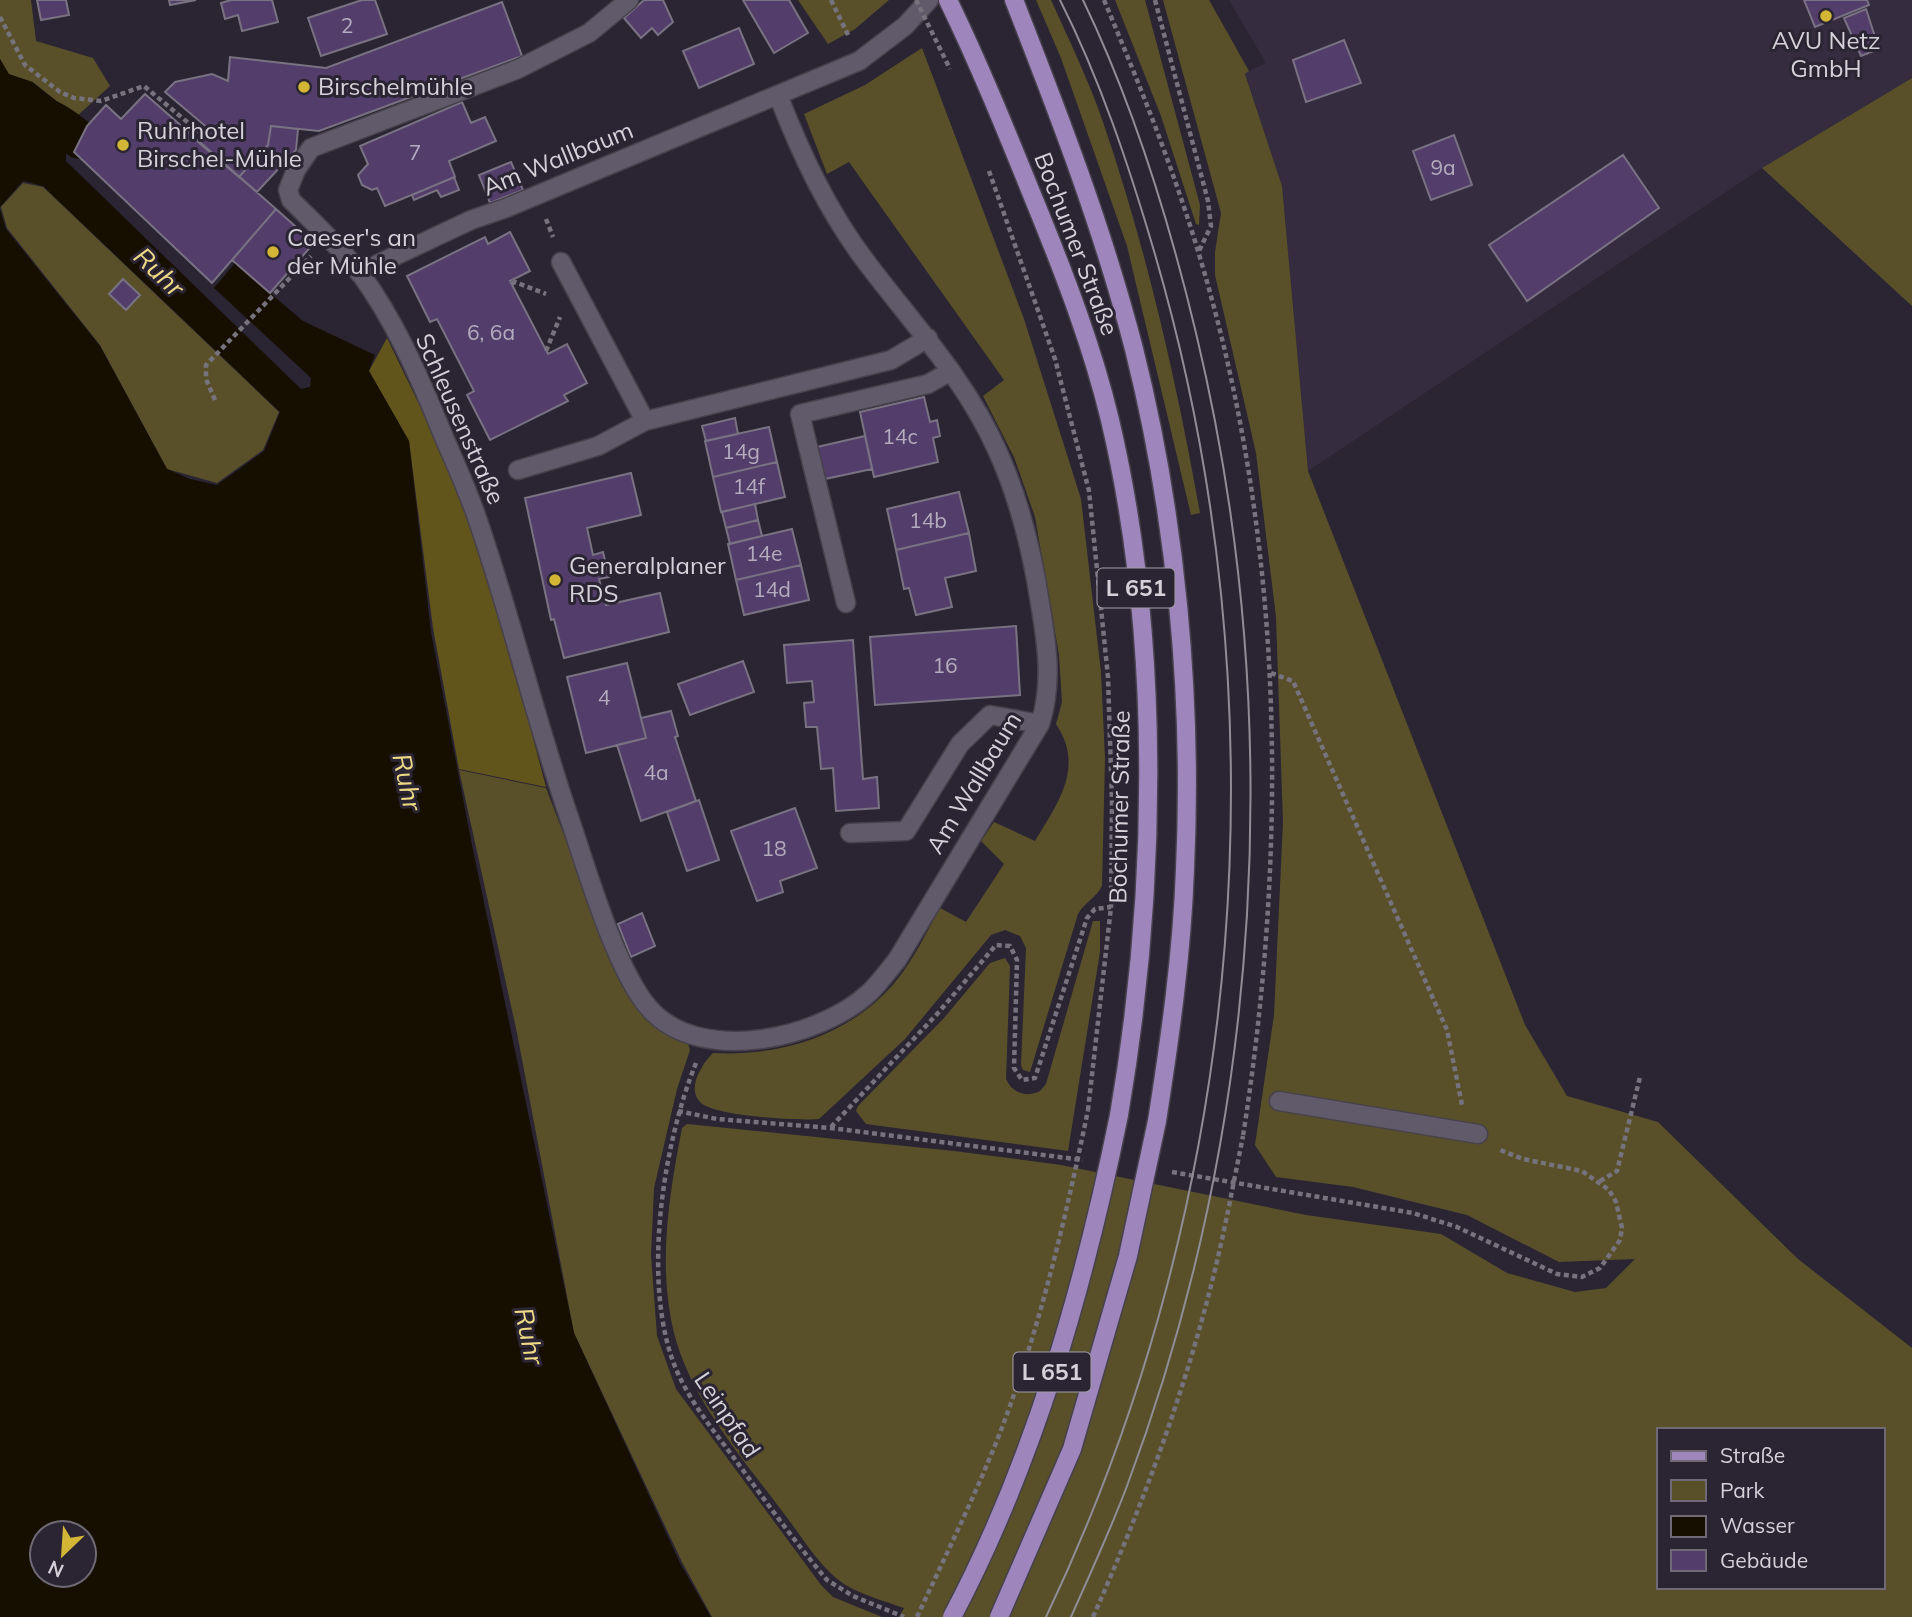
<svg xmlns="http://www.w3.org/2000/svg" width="1912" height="1617" viewBox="0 0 1912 1617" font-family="Mulish,sans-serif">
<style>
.built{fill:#352c3f}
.green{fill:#59502a;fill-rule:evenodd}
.forest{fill:#62551c}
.water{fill:#160f00;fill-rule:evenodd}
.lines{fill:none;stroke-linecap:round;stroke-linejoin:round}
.canal{stroke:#160f00;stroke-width:38}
.building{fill:#533e6b;stroke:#797282;stroke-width:2}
.minor-casing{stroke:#46414c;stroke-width:21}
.major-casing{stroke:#46414c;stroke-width:21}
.path{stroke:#77737e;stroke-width:4.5;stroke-dasharray:5 3.5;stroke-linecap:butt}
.minor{stroke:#615a6a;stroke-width:18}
.major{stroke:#9e85bc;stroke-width:18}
.tram{stroke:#918d97;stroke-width:2}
.major-bridge-casing{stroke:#46414c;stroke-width:21;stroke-linecap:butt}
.path-bridge{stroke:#77737e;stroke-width:4.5;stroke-dasharray:5 3.5;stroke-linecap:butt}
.major-bridge{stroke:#9e85bc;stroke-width:18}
.poi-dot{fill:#d3b635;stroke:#2b2533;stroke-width:2.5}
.labels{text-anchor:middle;stroke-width:6;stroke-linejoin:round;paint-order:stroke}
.number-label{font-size:21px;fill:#b4acbe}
.shield{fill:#2b2533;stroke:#a19da7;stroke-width:2}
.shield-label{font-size:23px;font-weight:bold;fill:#d4d1d9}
.poi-label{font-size:24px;fill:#d4d1d9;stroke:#2b2533;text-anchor:start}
.street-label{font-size:24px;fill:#d4d1d9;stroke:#2b2533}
.water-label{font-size:26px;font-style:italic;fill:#eeda85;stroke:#2b2533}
</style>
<rect width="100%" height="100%" fill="#2b2533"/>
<!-- built -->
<path class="built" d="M1229,0h683v78l-150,90 -454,303 -26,-285 -37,-113 21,-10z"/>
<!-- green -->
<path class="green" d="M0,0h31l5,41 57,17 17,28 -34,31 -43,-35 -25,-8 -8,-15z
M798,0h91l-34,29 -27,15z
M1036,0h15c18,40 38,81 52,122 44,129 73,257 97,391l-9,2 -64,-269 -66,-188z
M1115,0h30l55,205 -1,20 -3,-1 -35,-108z
M1163,0h46l40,71 -4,3 37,112 26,285 217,554 42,71 91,26 140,137 114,89v269h-1013l5,-9c-20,-7 -42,-13 -60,-24 -24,-16 -41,-46 -59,-69 -43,-58 -101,-122 -114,-196 -12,-63 -1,-129 11,-191l5,-4 267,27 107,14 245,50 135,19 66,39 68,19 31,-4 29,-29 -76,3 -92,-47 -114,-28 -77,-10 -21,-32 19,-130 9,-193 -7,-205 -20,-164 -41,-178v-23l6,-39zM1658,1430h224v157h-224z
M922,48l102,271 57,180 20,173 4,87 -3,127c-6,12 -17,16 -24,28l-48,158 -7,-2 -2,-5 5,-117 -6,-12 -15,-6 -14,5 -86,104 -86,80c-23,2 -97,-3 -115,-14 -20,-13 -3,-40 9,-52 67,4 139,-18 183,-72 18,-22 30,-48 44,-73l26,14 38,-58 -23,-23 13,-19 41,19c23,-38 50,-74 21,-117l6,-22 -3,-47 -24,-138 -21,-60 -31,-61 21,-16 -155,-218 -22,12 -23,-60 61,-29z
M1912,78v228l-150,-138z
M23,183l20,4 236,225 -16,38 -46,33 -50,-14 -67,-124 -93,-117 -6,-21z
M459,770l87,18 76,198c19,27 36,43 66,58l2,6 -13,39 -23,99 -3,67 6,81 19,53 145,196 12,12 49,20h-170l-30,-55 -108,-229 -57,-300z
M1093,921h7v31l-32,199 -202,-27 -10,-13 2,-5 86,-88 46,-55 15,-5 5,8 -4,113c6,14 20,19 34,12l6,-7z"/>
<!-- forest -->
<path class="forest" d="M387,338l88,182 71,267 -87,-18 -26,-141 -24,-187 -40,-70z"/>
<!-- water -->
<path class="water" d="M0,59l9,15 23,8 36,28 -11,29 9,9v13l235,228 9,-2 1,-9 -97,-90 21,-25 68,58 72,34 -6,16 40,70 22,191 41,213 102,488 106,230 31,54h-711v-1408l6,20 94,117 67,123 23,10 27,6 47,-34 16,-39 -237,-226 -20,-5 -23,26zM84,1533v42h-42v-42z"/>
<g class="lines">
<!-- canal -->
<path class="canal" d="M0,116c38,-6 51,-1 80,24"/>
</g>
<!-- building -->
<path class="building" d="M37,0h29l3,15 -28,5z
M169,0h27l-26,5z
M231,0h41l6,22 -36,9 -4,-16 -13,4 -4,-16z
M362,0h13l12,34 -66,22 -13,-38z
M644,0h19l10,22 -15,13 -6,-7 -11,10 -17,-20z
M743,0h46l19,33 -34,20z
M1804,0h63l2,5 -54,22z
M502,2l20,54 -203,75 -48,-5 -3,19 -29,32 -41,-35 12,-12 -45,-38 10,-10 37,-8 16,7 2,-24 96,11z
M1866,9l13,40 -18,7 -17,-38z
M739,28l15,36 -55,24 -16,-37z
M1344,40l17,43 -55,19 -13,-42z
M145,94l131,115 -64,74 -138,-131 13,-26 19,-21 15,14z
M462,102l9,21 14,-6 11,24 -47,20 6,16 -70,29 -8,-18 -5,2 -10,-5 -4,-10 10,-11 -8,-18z
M271,126l27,3 -2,21 -39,42 -18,-15 29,-32z
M1454,135l18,50 -41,15 -18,-49z
M1623,155l36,53 -132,93 -38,-56z
M511,162l12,28 -33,13 -11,-28z
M454,177l5,13 -18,7 -4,-7 -23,10 -2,-5z
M276,209l38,34 -44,50 -38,-33z
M510,232l20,39 -20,10 38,73 19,-10 20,39 -23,12 4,6 -78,39 -23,-45 7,-4 -37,-72 -7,3 -23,-46 78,-39 3,7z
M123,279l17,16 -14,15 -17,-16z
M924,397l6,25 7,-2 3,16 -7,2 5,24 -64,15 -14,-65z
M735,418l3,16 -32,7 -4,-15z
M769,427l8,35 -64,15 -8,-36z
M865,436l7,33 -47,10 -8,-32z
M777,462l8,35 -64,15 -8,-35z
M631,473l10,42 -54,13 6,27 10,-3 6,25 -10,2 7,26 54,-12 9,39 -105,26 -10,-39 -3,1 -26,-122z
M959,492l10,41 -73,17 -9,-41z
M755,504l3,16 -32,8 -4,-16z
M758,520l4,16 -32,8 -4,-16z
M792,529l9,36 -65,15 -8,-36z
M969,533l7,38 -31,7 7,29 -36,8 -7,-27 -5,1 -8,-39z
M801,565l8,35 -65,15 -8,-35z
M1016,626l4,69 -145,10 -5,-68z
M853,640l10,139 14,-2 2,31 -43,3 -3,-43 -12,1 -4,-42h-11l-2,-24 10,-1 -2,-21 -25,2 -3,-38z
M743,661l11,31 -64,23 -12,-31z
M627,663l19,75 -60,15 -19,-76z
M671,711l7,25 -3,1 21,64 -55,20 -24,-76 29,-7 -5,-20z
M699,800l20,60 -32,11 -20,-59z
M795,808l22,60 -37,13 3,11 -26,9 -26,-70z
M642,913l13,33 -24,11 -13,-33z"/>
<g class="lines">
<!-- minor casing -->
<g class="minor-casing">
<path id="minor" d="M629,0l-40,33 -71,36 -207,79 -15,22 -8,20 3,10c23,23 49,47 69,73 35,48 59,103 81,157 12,29 26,58 36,88 35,101 59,205 94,305 16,48 46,149 78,185 50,58 171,31 221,-16 10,-10 18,-21 27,-32l143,-236c13,-40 7,-80 0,-121 -8,-52 -21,-105 -43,-153 -31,-70 -84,-126 -130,-187 -39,-51 -66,-109 -89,-168
M561,262l84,159 246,-61 37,-22
M359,273l112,-53 35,-12 353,-147 46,-35 24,-26
M518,470l80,-24 47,-25
M846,603l-46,-189 128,-30 23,-13
M850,833l56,-2 54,-87 30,-29 50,9
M1279,1101l199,33"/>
</g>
<!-- major casing -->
<g class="major-casing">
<path id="major" d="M948,0c32,66 59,133 87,202 29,71 57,143 75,218 52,220 47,473 9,695
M1014,0c45,115 89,229 120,349 42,167 59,348 51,520 -3,85 -15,169 -28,252"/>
</g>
<!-- path -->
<path class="path" d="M831,0l18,37
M1104,0c35,83 68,165 94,251 87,286 91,592 45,885
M1155,0l53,201 3,25 -12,25
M0,17l25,48 35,27 14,6 27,3 43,-15 60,50
M989,171l66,188 34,132 19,186 4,124 -1,106 -23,203
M546,219l7,18
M512,284l3,-2 31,12
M546,351l14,-34
M215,400l-9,-21v-14l105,-109
M1271,673l22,8 154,349 15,75
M696,1063c-33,81 -54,217 -22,301 14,36 40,67 63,98 29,40 58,80 90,118l26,16 51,21
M678,1111l39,8 114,9 252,32
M831,1127l107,-114 58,-68 14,1 7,14 -3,108 8,12 13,-2 52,-160 8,-9 16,-2
M1172,1172l241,41 44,14 100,47 25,3 18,-9 20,-28 2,-12 -6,-26 -7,-12 -27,-19 -59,-12 -23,-9
M1600,1181l17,-10 23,-94
M1093,1617c59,-133 108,-269 136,-411"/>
<!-- minor -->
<use href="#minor" class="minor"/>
<!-- major -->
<use href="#major" class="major"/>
<!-- tram -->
<path class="tram" d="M1046,1617c201,-422 240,-917 108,-1366 -25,-85 -54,-172 -94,-251
M1071,1617c19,-43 39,-86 56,-131 137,-367 160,-773 69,-1153 -27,-113 -63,-229 -113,-333"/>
<!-- major-bridge casing -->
<g class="major-bridge-casing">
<path id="major-bridge" d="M952,1617c82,-155 132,-330 167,-502
M999,1617l73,-168 56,-193 29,-135"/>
</g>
<!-- path-bridge -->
<path class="path-bridge" d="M916,0l34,69
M1229,1206l14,-70
M917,1617c27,-58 55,-115 79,-174 42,-106 69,-222 92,-333"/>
<!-- major-bridge -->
<use href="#major-bridge" class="major-bridge"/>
</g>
<!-- markers -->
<g class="poi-dot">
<circle cx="1826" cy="16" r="7"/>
<circle cx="304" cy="87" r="7"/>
<circle cx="123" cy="145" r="7"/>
<circle cx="273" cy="252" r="7"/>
<circle cx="555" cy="580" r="7"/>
</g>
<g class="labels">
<!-- number labels -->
<g class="number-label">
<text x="347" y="33">2</text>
<text x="415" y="160">7</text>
<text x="1443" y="175">9a</text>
<text x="491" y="340">6, 6a</text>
<text x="900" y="444">14c</text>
<text x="741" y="459">14g</text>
<text x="749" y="494">14f</text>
<text x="928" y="528">14b</text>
<text x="764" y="561">14e</text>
<text x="772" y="597">14d</text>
<text x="945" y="673">16</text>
<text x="604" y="705">4</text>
<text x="656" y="780">4a</text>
<text x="774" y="856">18</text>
</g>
<!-- shield labels -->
<g class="shield">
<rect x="1097.5" y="568.5" width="77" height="39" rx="5"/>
<rect x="1013.5" y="1352.5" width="77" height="39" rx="5"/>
</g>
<g class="shield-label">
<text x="1136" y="596">L 651</text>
<text x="1052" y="1380">L 651</text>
</g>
<!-- poi labels -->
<g class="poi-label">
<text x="1826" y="49" text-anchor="middle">AVU Netz<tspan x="1826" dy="28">GmbH</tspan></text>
<text x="318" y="95">Birschelmühle</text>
<text x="137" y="139">Ruhrhotel<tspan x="137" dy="28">Birschel-Mühle</tspan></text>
<text x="287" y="246">Caeser's an<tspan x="287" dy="28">der Mühle</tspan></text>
<text x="569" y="574">Generalplaner<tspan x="569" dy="28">RDS</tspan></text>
</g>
<!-- street labels -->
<g class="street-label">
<text transform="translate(558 159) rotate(-22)" y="8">Am Wallbaum</text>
<text transform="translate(1076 244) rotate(69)" y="8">Bochumer Straße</text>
<text transform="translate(460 419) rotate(66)" y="8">Schleusenstraße</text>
<text transform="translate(974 783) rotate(-59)" y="8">Am Wallbaum</text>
<text transform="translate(1120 807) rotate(-89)" y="8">Bochumer Straße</text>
<text transform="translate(727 1415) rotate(56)" y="8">Leinpfad</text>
</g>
<!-- water labels -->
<g class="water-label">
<text transform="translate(159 272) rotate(44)" y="9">Ruhr</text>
<text transform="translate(407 782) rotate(78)" y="9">Ruhr</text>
<text transform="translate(529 1336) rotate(78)" y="9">Ruhr</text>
</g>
</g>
<!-- legend -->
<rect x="1657" y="1428" width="228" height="161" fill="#2b2533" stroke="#6f6a75" stroke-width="2"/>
<rect x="1671" y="1451" width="35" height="10" fill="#9e85bc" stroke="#6f6a75" stroke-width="2"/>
<text x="1720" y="1463" font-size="21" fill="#d4d1d9">Straße</text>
<rect x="1671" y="1480" width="35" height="21" fill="#59502a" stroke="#6f6a75" stroke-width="2"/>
<text x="1720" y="1498" font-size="21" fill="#d4d1d9">Park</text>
<rect x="1671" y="1516" width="35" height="21" fill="#160f00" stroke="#6f6a75" stroke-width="2"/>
<text x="1720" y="1533" font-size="21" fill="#d4d1d9">Wasser</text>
<rect x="1671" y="1550" width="35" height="21" fill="#533e6b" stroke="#6f6a75" stroke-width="2"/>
<text x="1720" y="1568" font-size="21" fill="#d4d1d9">Gebäude</text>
<!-- north arrow -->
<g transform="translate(63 1554) rotate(205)"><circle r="33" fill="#2b2533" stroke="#6f6a75" stroke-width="2"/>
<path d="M0-5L12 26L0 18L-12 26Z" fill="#d3b635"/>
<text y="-10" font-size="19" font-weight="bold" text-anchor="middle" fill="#d4d1d9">N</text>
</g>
</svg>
